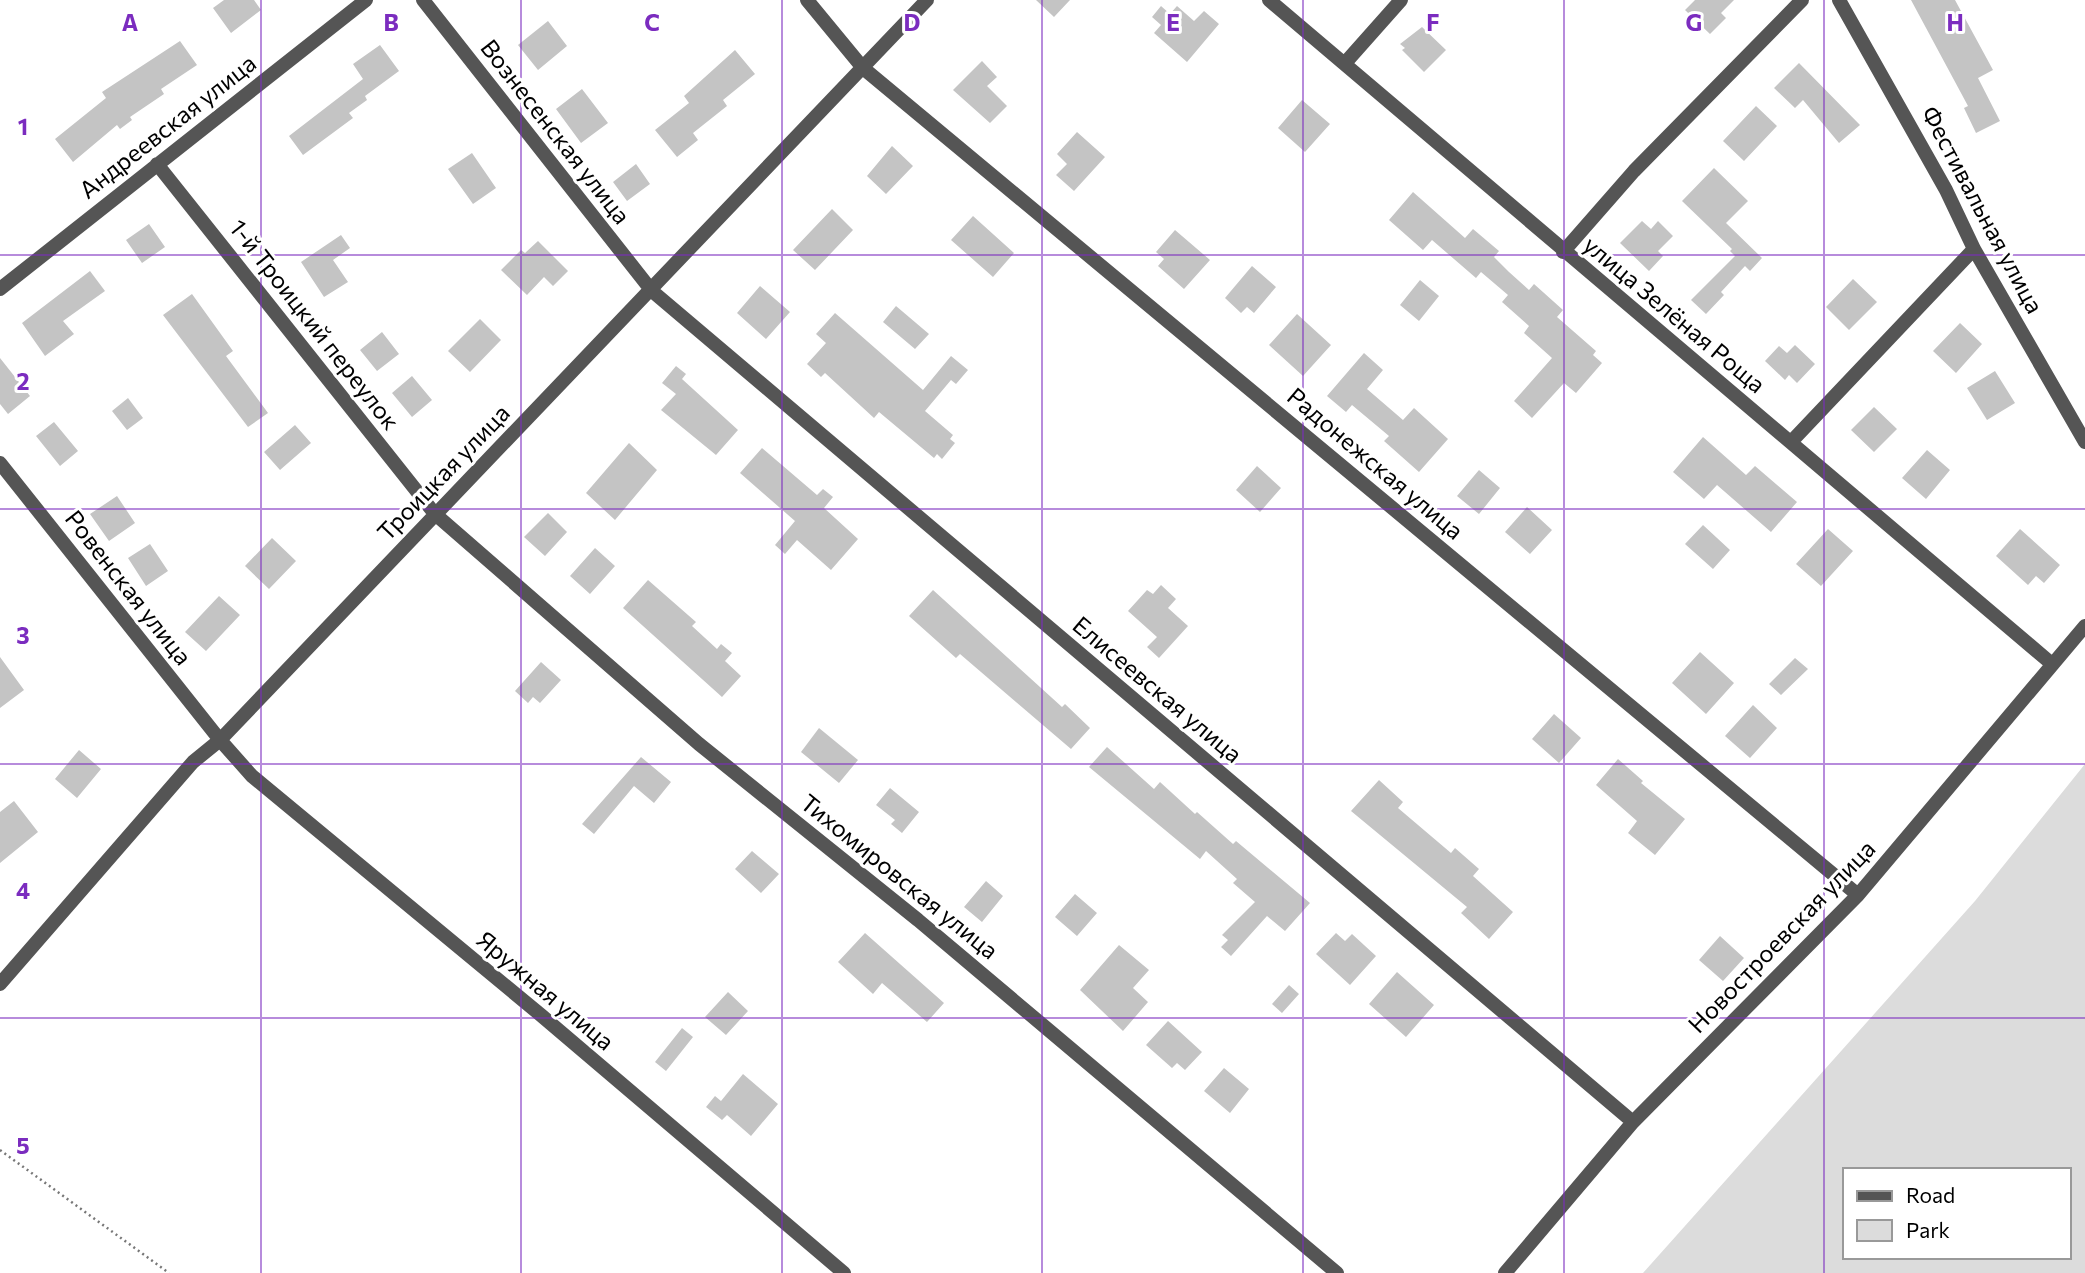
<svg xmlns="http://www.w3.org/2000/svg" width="2085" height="1273" viewBox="0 0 2085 1273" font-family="Commissioner,sans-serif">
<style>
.green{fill:#dcdcdc;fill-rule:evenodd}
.building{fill:#c4c4c4}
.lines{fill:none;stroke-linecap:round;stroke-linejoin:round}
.path{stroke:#777;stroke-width:2.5;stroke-dasharray:2 3.5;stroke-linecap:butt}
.minor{stroke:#555;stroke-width:14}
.grid{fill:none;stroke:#7b2cbf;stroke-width:2;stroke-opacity:0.55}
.labels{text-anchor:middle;stroke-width:6;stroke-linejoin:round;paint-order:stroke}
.street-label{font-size:24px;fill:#000;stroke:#fff}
.grid-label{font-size:23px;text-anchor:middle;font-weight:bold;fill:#7b2cbf;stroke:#fff;stroke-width:6;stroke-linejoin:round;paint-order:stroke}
</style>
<rect width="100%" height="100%" fill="#fff"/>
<!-- green -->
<path class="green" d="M2085,764v509h-442l332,-372zM1845,1170h224v87h-224z"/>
<!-- building -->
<path class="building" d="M224,0h30l7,10 -30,23 -18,-25z
M1036,0h34l-16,17z
M1695,0h39l-13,13 5,5 -16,16 -25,-24z
M1911,0h44l38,70 -15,8 22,43 -24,12 -12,-25 4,-2z
M1161,6l9,8 7,-8 17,15 10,-10 15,13 -32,38 -33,-29 7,-8 -9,-8z
M548,21l19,25 -29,24 -20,-25z
M1422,27l24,23 -22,22 -22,-22 3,-2 -5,-4z
M180,41l17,24 -36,24 3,5 -34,23 2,3 -12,9 -3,-4 -44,37 -18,-23 51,-41 -4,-6z
M380,45l19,26 -34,25 2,4 -18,13 4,5 -50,37 -14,-19 74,-57 -10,-15z
M735,50l20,24 -32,26 4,6 -34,27 5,7 -21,17 -22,-27 34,-27 -5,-7z
M982,61l15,16 -10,9 20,20 -17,17 -37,-33z
M1799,63l61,62 -21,18 -36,-43 -8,8 -21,-20z
M582,89l26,34 -27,20 -25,-34z
M1302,100l28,24 -25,28 -27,-24z
M1756,106l21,20 -33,35 -21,-20z
M1077,132l28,25 -31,34 -18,-16 11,-11 -10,-10z
M892,146l21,20 -27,28 -19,-18z
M472,153l24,35 -23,16 -25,-35z
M636,164l14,20 -23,17 -14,-19z
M1714,168l34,33 -22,22 36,35 -12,13 -5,-5 -24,26 3,3 -18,19 -15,-14 44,-44 -5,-5 2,-2 -50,-48z
M1413,192l52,46 8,-9 26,22 -5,6 15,15 20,18 5,-6 29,26 -6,7 39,34 -3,4 9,8 -26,30 -12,-10 -32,35 -18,-17 38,-43 -28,-25 5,-7 -27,-24 6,-7 -27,-23 -5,6 -44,-38 -9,10 -34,-30z
M832,209l21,21 -38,40 -22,-20z
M973,216l41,37 -21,24 -42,-37z
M1642,221l9,8 7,-8 15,15 -15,15 5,5 -14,15 -29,-28z
M149,224l16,23 -23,16 -16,-23z
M1175,230l35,30 -26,29 -26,-23 6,-7 -8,-7z
M341,235l9,13 -17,12 15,22 -24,15 -23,-35z
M538,241l30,30 -15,15 -9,-9 -17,18 -26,-25 20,-20 4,3z
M1252,266l24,21 -22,26 -7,-6 -6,6 -16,-15z
M90,271l15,20 -42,30 11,13 -29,22 -23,-33z
M1853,279l24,23 -28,28 -23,-23z
M1420,280l19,16 -20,25 -19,-16z
M760,286l30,26 -24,27 -29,-26z
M192,294l41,57 -7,5 42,57 -20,14 -85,-112z
M896,306l33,28 -14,15 -32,-27z
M835,313l88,77 28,-34 17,14 -12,14 -5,-4 -26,31 28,24 -3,4 5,4 -13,16 -5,-5 -3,4 -55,-46 -5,6 -49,-45 -4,4 -14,-13 19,-21 -10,-9z
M1297,314l34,31 -28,31 -34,-31z
M480,319l21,21 -31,32 -22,-21z
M1960,323l22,21 -26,29 -23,-22z
M382,332l17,22 -22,17 -17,-21z
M1795,345l20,19 -18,19 -8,-8 -4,5 -20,-19 14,-15 8,7z
M1364,353l19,17 -16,19 36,31 11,-12 34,31 -29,33 -35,-31 5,-5 -37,-31 -6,7 -19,-16z
M0,358l30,38 -22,18 -8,-10z
M676,366l10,8 -4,5 56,51 -22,25 -55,-45 15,-16 -14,-11z
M1995,371l20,32 -28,17 -20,-32z
M412,376l20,24 -20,17 -20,-24z
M128,398l15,20 -16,12 -15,-19z
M1874,407l23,22 -23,23 -23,-22z
M54,422l24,29 -18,15 -24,-30z
M295,425l16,18 -31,27 -16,-18z
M1703,437l43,38 9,-9 42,36 -26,30 -54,-47 -13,14 -31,-27z
M629,443l28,27 -42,50 -29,-27z
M762,448l55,47 6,-6 10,8 -9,11 34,31 -27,31 -34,-30 -12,14 -10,-9 20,-24 -55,-48z
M1927,450l23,20 -24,29 -24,-21z
M1257,466l24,22 -21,24 -24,-22z
M1479,470l21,18 -21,26 -22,-18z
M117,496l18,27 -26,18 -19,-27z
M1527,507l25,23 -22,24 -25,-22z
M548,513l19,19 -22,24 -21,-19z
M1703,525l27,25 -17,19 -28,-25z
M1828,529l25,22 -32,35 -25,-22z
M2020,529l40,36 -16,18 -8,-7 -8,9 -32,-29z
M272,538l24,23 -27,28 -24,-23z
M150,544l18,27 -22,15 -18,-28z
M595,548l20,18 -25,28 -20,-18z
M648,580l48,42 -4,4 25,23 4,-5 11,9 -7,8 16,15 -19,21 -99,-89z
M1161,585l15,14 -8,9 20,18 -29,32 -12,-11 10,-10 -29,-26 19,-21 6,4z
M933,590l129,117 3,-3 25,24 -19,21 -111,-95 -4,4 -47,-42z
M219,596l21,19 -34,36 -21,-19z
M1700,652l34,31 -28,31 -34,-31z
M0,657l24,33 -24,18z
M1795,658l13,11 -27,26 -12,-11z
M541,662l20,18 -21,23 -7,-6 -5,6 -13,-12z
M1753,705l24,23 -27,30 -25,-22z
M1554,714l27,24 -22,25 -27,-24z
M819,728l39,32 -19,23 -38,-31z
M1107,747l47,42 6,-7 35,32 2,-2 36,32 3,-3 74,62 -25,28 -18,-15 -36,40 -10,-9 7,-7 -6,-5 33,-33 -22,-19 4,-4 -31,-28 -6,8 -111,-92z
M79,750l22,19 -24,29 -22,-19z
M641,757l30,25 -17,21 -20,-17 -40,48 -12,-10z
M1618,759l25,22 -2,2 44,36 -30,36 -27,-22 9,-12 -41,-36z
M1379,780l24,22 -5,6 53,45 4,-5 24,21 -6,7 40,36 -24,27 -28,-26 6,-6 -116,-96z
M890,788l29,24 -17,21 -11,-9 4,-4 -19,-15z
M14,801l24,31 -38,31v-51z
M752,851l27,23 -18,19 -26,-24z
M986,881l17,15 -21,26 -18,-15z
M1075,894l22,19 -20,23 -22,-19z
M865,933l79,70 -17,19 -45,-39 -9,11 -35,-32z
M1336,933l9,8 7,-7 24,22 -26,29 -34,-31z
M1720,936l24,22 -21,23 -24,-21z
M1119,945l30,25 -16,18 15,14 -25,29 -43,-41z
M1397,972l37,33 -28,32 -37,-33z
M1289,985l10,9 -17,19 -10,-9z
M728,992l20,19 -22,24 -21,-18z
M1168,1021l34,31 -17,18 -8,-7 -5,5 -26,-23z
M682,1028l11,9 -27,34 -11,-9z
M1224,1068l25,21 -19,24 -26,-22z
M743,1074l35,30 -27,32 -24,-21 -5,5 -16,-13 9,-11 6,5z"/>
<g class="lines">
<!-- path -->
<path class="path" d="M0,1150l169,123"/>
<!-- minor -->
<path class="minor" d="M423,0l229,291 981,831
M807,0l56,68 995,827
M1269,0l783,664
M1839,0l107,190 28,59 111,193
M1346,62l55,-62
M157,164l278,350 264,230 219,176 419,353
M1563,252l71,-81 168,-171
M0,289l366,-289
M1791,442l183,-193
M0,463l220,277 32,36 290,240 302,257
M0,984l193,-222 27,-22 707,-740
M1505,1273l128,-151 225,-227 227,-269"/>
</g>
<!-- grid -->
<path class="grid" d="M261,0v1273M521,0v1273M782,0v1273M1042,0v1273M1303,0v1273M1564,0v1273M1824,0v1273M0,255h2085M0,509h2085M0,764h2085M0,1018h2085"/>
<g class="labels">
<!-- street labels -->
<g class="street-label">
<text transform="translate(168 127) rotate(-38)" y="8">Андреевская улица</text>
<text transform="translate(555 132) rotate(52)" y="8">Вознесенская улица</text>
<text transform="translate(1982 210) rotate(62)" y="8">Фестивальная улица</text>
<text transform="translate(1674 315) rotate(40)" y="8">улица Зелёная Роща</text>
<text transform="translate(314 325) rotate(52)" y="8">1-й Троицкий переулок</text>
<text transform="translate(1375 464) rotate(40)" y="8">Радонежская улица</text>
<text transform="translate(444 473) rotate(-46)" y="8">Троицкая улица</text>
<text transform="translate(128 588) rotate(52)" y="8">Ровенская улица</text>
<text transform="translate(1157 690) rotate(40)" y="8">Елисеевская улица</text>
<text transform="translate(899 877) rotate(39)" y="8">Тихомировская улица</text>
<text transform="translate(1782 937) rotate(-46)" y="8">Новостроевская улица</text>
<text transform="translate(545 991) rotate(40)" y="8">Яружная улица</text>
</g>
</g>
<g class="grid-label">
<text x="130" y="31">A</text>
<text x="391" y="31">B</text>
<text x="652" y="31">C</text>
<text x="912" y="31">D</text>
<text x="1173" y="31">E</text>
<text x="1433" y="31">F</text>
<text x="1694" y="31">G</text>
<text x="1955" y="31">H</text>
<text x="23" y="135">1</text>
<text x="23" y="390">2</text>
<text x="23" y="644">3</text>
<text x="23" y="899">4</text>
<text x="23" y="1154">5</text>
</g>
<!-- legend -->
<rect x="1843" y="1168" width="228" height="91" fill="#ffffff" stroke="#999999" stroke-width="2"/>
<rect x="1857" y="1191" width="35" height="10" fill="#555555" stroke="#999999" stroke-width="2"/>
<text x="1906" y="1203" font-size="21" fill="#000000">Road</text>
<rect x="1857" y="1220" width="35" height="21" fill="#dcdcdc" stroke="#999999" stroke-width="2"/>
<text x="1906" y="1238" font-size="21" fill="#000000">Park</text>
</svg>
